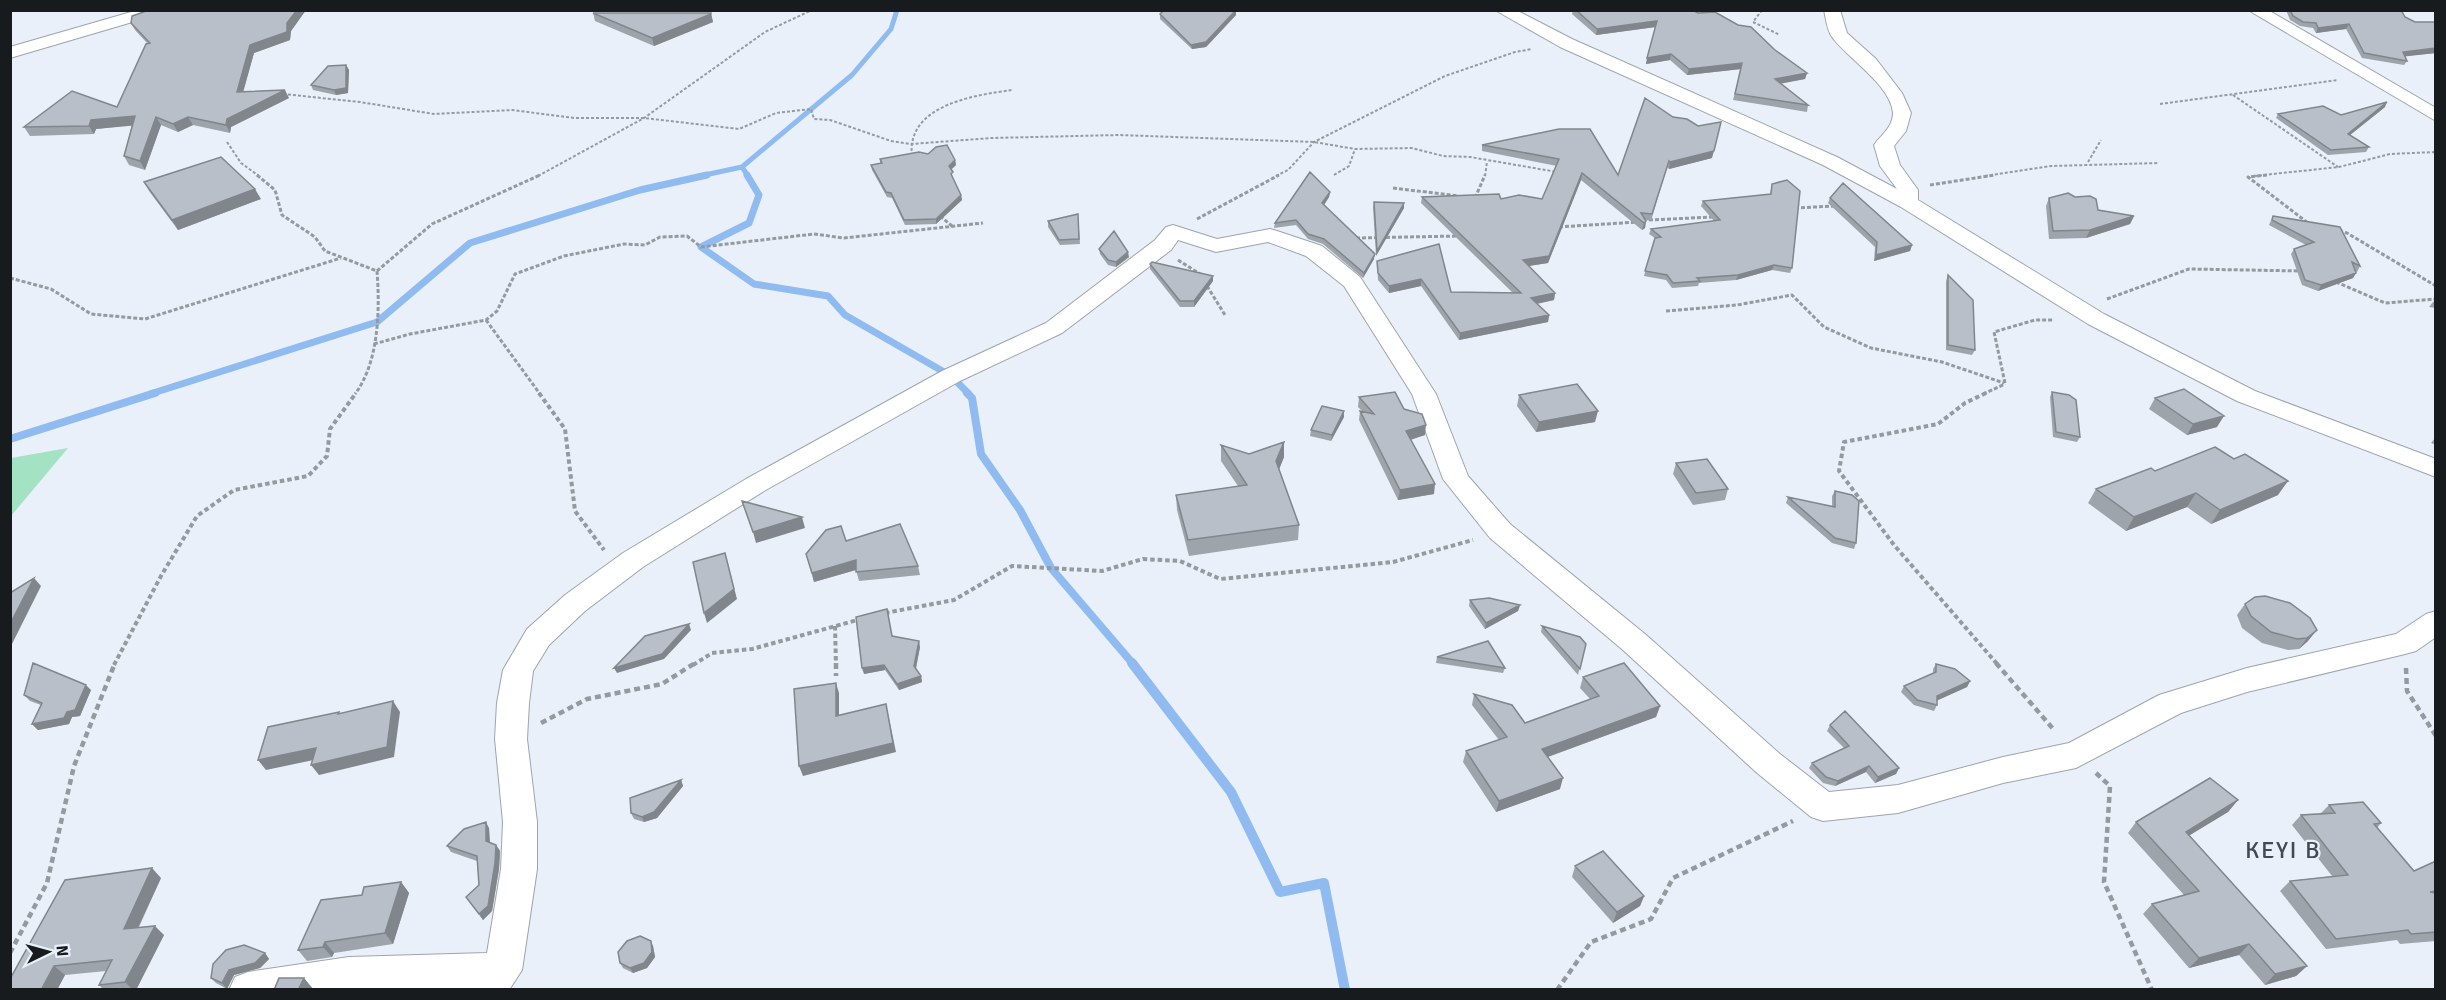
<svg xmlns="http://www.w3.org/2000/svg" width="2446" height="1000" viewBox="0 0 2446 1000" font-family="Signika,sans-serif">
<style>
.green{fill:#a4e2c4}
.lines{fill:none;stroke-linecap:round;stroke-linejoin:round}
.stream-far3{stroke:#8fbbf1;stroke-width:5}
.stream-far2{stroke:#8fbbf1;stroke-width:7}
.stream-far1{stroke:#8fbbf1;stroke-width:8}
.stream{stroke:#8fbbf1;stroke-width:10}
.street-casing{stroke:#9ea4ad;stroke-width:2}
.path-far3{stroke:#949aa0;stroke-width:2;stroke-dasharray:3 2;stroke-linecap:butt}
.path-far2{stroke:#949aa0;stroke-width:3;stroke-dasharray:4 2;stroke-linecap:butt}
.path-far1{stroke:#949aa0;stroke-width:4;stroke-dasharray:4.5 3;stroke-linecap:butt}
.path{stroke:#949aa0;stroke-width:4.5;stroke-dasharray:6 4;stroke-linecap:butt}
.street{fill:#fff;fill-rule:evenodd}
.wall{fill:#9ea4ac}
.shaded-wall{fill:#81868c}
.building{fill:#b8bfc8;stroke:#81868c;stroke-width:1.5}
.labels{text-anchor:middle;stroke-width:4.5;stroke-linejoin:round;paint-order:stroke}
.near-quarter-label{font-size:24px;letter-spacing:1.5px;fill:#434950;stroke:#e9f0f9}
</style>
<rect width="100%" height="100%" fill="#e9f0f9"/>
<!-- green -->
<path class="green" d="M68,448l-57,68v-58z"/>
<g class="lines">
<!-- stream-far3 -->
<path class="stream-far3" d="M742,167l6,9
M700,176l42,-9 110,-92 39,-46 6,-19"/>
<!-- stream-far2 -->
<path class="stream-far2" d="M747,175l12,20 -10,28 -48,24 53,37 74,12 17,19 106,61 18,18
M150,394l227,-72 93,-79 170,-53 67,-15"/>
<!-- stream-far1 -->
<path class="stream-far1" d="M967,393l5,5 9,56 39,56 31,58 83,97
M10,439l145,-46"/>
<!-- stream -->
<path class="stream" d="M1132,663l99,129 49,100 44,-9 21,107"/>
<!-- street casing -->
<g class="street-casing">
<path id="street" d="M138,10h27l-2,3 -153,45v-11z
M1495,10h21l56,29 265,118 60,32 -17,-23 -6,-21c7,-10 19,-18 19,-32 -2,-28 -46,-55 -61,-76 -5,-7 -6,-18 -8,-27h16l7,23 29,26 26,34 9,20 -5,18 -12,15 6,19 18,25v10l186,114 151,77 181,68v18l-199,-76 -149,-77 -187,-117 -78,-42 -263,-118z
M2248,10h20l168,98v13z
M1173,225l44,14 53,-10 7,2 45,15 38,31 76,117 32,82 42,48 135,110 135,120 49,38 69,-7 105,-28 66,-14 90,-48 88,-27 149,-34 30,-20 10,-3v26l-20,14 -11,3 -158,38 -66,21 -105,55 -73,15 -105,30 -75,8 -12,-4 -55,-45 -133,-122 -133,-112 -47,-59 -31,-85 -68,-108 -38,-30 -38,-14 -52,10 -38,-12 -7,10 -109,83 -102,48 -196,110 -121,76 -58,44 -36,34 -16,26 -4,32 -2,36 10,83v47l-15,101 -13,20h-280l6,-13 13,-5 101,-15 138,-4 14,-84 2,-47 -8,-83 2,-36 6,-33 24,-41 38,-34 58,-42 123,-74 196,-108 104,-48 109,-83 11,-13z"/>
</g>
<!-- path-far3 -->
<path class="path-far3" d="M1762,10l-9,12 27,13
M283,94l77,8 74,12 78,-4 62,8h70l95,11 37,-16 35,-4 3,10 16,1 61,21 20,3 81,-6 127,-3 195,7 41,7 57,-1 31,8 27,1 87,15
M2233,95l105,72
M2160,104l178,-24
M227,142l14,21 18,13
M912,156c-6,-51 63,-61 100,-66
M2088,162l13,-22
M1334,175l15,-9 6,-17
M538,176l106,-58 121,-86 47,-22
M1276,176l12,-6 26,-28 131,-66 70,-24 17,-3
M1485,176l2,-14
M1985,176l66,-10 108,-3
M2254,176l85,-9 51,-13 46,-2"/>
<!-- path-far2 -->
<path class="path-far2" d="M257,175l18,15 7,25 33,22 10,14 52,20c3,39 2,91 -22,123
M2267,175l-19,2 60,46
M1930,185l65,-10
M1393,188l66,8
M1475,198l10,-23
M1795,208l40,-2
M940,216l12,10
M1197,219l82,-44
M1649,220l64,-3
M1559,227l79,-5
M2339,231l8,2 89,53
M1356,238l103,-2
M1178,260l22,14
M377,271l55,-47 108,-49
M10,278l41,11 40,25 54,5 196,-61
M2336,282l49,21 51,-4
M1207,286l18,29
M2107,299l82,-30 112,2
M1666,311l71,-6 55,-10 32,32 47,21 71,14 62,21
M486,320l54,74
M374,344l36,-10 76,-14 11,-9 18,-37 49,-18 60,-12 21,1 15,-8 27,-1 14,11 113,-13 30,4 139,-15
M2005,383l-11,-51 41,-12h18
M1983,394l22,-10"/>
<!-- path-far1 -->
<path class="path-far1" d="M539,393l26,36 10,82 29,39
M1986,393l-21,10 -27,21 -94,18 -5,29 55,74 104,120
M885,613l69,-13 58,-34 90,5 41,-12 37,2 40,18 173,-17 80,-22
M835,626l1,39
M114,665l47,-89 36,-60 37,-26 74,-14 19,-20 3,-27 26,-36
M693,665l19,-12 40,-4 109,-30"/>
<!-- path -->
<path class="path" d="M836,663v13
M1996,663l59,68
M2406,668l1,23 29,45
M541,723l46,-24 75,-15 33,-21
M2096,773l14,13 -6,96 48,108
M10,953l37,-70 27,-117 41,-103
M1557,990l34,-48 60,-23 22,-41 120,-57"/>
<!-- street -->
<use href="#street" class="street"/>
</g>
<!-- wall -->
<path class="wall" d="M149,10h157l-15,21 -1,9 -36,13 -11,38 46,7 -58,29 -1,6 -37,-8 -15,7 -17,-7 -16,45 -16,-5 -5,-9 8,-31 -36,4 -2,5 -64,2 -6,-9 93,-20 30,-64 -12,-13 -4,-7z
M1236,10v5l-30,32 -14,2 -32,-30v-5z
M1573,10h119l83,40 32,23 -2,6 -24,4 27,22 -1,7 -74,-12 8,-31 -54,6 -17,-15 -24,4 9,-37 -59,8 -24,-21z
M2286,10h115l4,7 31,36 -31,3 2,5 -3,4 -42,-7 -16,-29 -30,4 -3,-5 -13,-2 -10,-6z
M593,13h118l2,9 -59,24 -59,-25z
M346,65l3,5 -1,23 -12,2 -23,-5 -2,-5z
M1645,98l67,60 -43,11 -2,-2 -16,54 -5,-1 -1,8 -3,2 -61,-50 -33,83 -20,3 27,27 -1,7 -17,4 12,11 -1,7 -89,18 -38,-54 -32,7 -11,-13 -1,-19 74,31 62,1 -92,-90 1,-6 79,2h41l15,-33 -75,-15v-6l77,-16 59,46z
M2385,107l-35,28 19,12 -3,5 -38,3 -52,-37 2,-4 63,1z
M880,159l75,1 1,5 -5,5 2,8 8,17 1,5 -26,24 -31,1 -13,-27 -5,-1 -15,-27 -1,-5 9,-2z
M144,182l117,17 -83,31 -29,-39z
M1772,184l20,84 -2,5 -18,-3 -36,10 -37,3 -1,3 -26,2 -6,-8 -22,-4 11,-38 -6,-4 2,-5 63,-8 -13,-15 2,-5 67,-7z
M1330,192l-1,5 -5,8 50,54 -11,19 -40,-34 -15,-5 -12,-14 -22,3 1,-5z
M2075,197l23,13 36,6 -4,8 -44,14 -37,1 -3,-33 3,-8z
M1830,198l82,47 -2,6 -36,10 1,-14 -47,-44z
M1374,202l30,6 -28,48 -3,-49z
M1078,214l2,30 -20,1 -12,-18v-6z
M2273,216l87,50 -3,6 -2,-1 1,2 -3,5 -35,13 -16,-6 -11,-31 3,-5 12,-4 -37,-20z
M1099,249l30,8 -13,10 -8,-2 -8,-11z
M1150,264l63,12v5l-19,26h-14l-30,-38z
M1948,275l27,75 -3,5 -26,-5v-69z
M2436,301v7l-7,-1 4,-5z
M2052,392l28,45 -3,5 -24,-5 -3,-40z
M1519,395l76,27 -59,10 -19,-26z
M1359,397l45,12 21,26 -14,5 23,54 -36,6 -39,-80 1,-9h2l-4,-4z
M2155,398l62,29 -30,8 -38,-26z
M1344,417l-13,24 -21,-5 1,-6z
M2436,437v8l-5,-2z
M1284,442v15l-5,12 20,56 -1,15 -109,16 -12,-46 -1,-15 62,-9 -17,-25v-16l28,9z
M2234,459l44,36 -67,29 -24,-17 -61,24 -38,-28 8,-14 59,-18z
M1676,463l52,26 -3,11 -32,5 -20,-31z
M1835,491l21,52 -2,6 -22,-6 -46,-40 2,-6 44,10v-11z
M846,541l72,25 2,9 -61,6 -3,-11 -42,12 -8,-28z
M1470,600l50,5 -2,6 -33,18 -16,-23z
M2245,604l65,14 -2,23 -9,8 -11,1 -26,-7 -20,-15 -5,-13z
M1542,626l44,18 -8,31 -37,-43z
M893,636l27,11 -4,22 5,7 1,6 -23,8 -14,-20 -21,4z
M1437,657l68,11 -2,5 -67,-10z
M1936,664l34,17 -3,6 -30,13v5l-3,6 -20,-6 -13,-13 3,-6 29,-13v-4z
M1583,677l77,29 -4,11 -108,40 12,32 -64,23 -33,-50 3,-11 33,-11 -27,-35 2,-11 51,29 65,-24 -10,-11z
M91,690l-11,26 -8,1 -3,7 -31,6 -6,-6 9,-19 -11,-4 -6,-6z
M1830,725l69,43 -3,6 -21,9 -9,-11 -31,14 -12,-3 -14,-15 3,-5 32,-15 -17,-17z
M681,780l2,6 -26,32 -13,4 -10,-3 -3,-6z
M2238,800l-10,12 -39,23 118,131 -11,10 -31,9 -26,-30 -50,13 -46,-54 9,-10 32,-9 -56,-62 8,-11z
M2329,805l52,18 -4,5 37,43 22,-10v80l-36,3 -3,-4 -71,9 -46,-58 10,-10 42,-5 -40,-51 9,-10 19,-1z
M489,828l1,15 6,2 4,6 -1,18 -7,42 -9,9 -17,-23 13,-12 -2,-24 -26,-9 -4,-6z
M1575,866l69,30 -4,10 -27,17 -41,-46z
M161,878l-22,49 25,8 -28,55h-32l-5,-5 7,-14 -41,4 -8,15h-47z
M401,882l8,11 -16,51 -59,9 -2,4 -25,4 -9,-11 64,-55z
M653,946l2,11 -8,11 -14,5 -10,-5 -3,-5z
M265,953l4,6 -9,9 -26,7 -7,14 -11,-6 -5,-5z"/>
<!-- shaded-wall -->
<path class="shaded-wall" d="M297,10h9l-15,21 -1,9 -36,13 -13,47 -4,-8 13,-47 37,-22z
M1236,10v5l-30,32 -14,2 -1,-4z
M711,14l2,8 -59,24 -2,-8z
M1657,21l-1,6 -60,8 1,-6z
M2349,24l-3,5 -30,4 2,-5z
M2436,48v5l-36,4 3,-5z
M1671,54l-1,6 -24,4 1,-6z
M1742,63l-1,6 -54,6 2,-6z
M346,65l3,5 -1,23 -12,2 -2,-5z
M1807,73l-2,6 -31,6 1,-6z
M285,90l4,8 -58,29 -1,6 -4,-8 1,-6z
M2387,102l-2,5 -40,32 3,-5z
M135,116l4,9 -43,4 -2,5 -5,-8 2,-6z
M156,117l5,8 -16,45 -5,-9z
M188,117l5,8 -15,7 -5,-8z
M1714,151l-2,7 -43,11 1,-7z
M955,160l1,5 -7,6v-5z
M1582,173l-1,7 -33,83 -26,4 1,-7z
M255,189l6,10 -83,31 -6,-10z
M1330,192l-1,5 -7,11v-5z
M961,195l1,5 -26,24v-5z
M1404,203v5l-28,48 1,-5z
M2134,216l-4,8 -44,14 4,-8z
M1646,221l-1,7 -3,2 2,-7z
M1912,245l-2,6 -36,10 2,-6z
M1128,252l1,5 -13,10v-5z
M1375,254l-1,5 -11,19 1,-5z
M1774,265l-2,5 -36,10 2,-5z
M2356,273l-3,5 -35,13 3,-6z
M1213,276v5l-19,26v-6z
M1421,279v7l-32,7v-7z
M1555,293l-1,7 -24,5 1,-7z
M1549,315l-1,7 -89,18 1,-7z
M1344,411v6l-13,24 1,-6z
M1598,411l-3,11 -59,10 3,-10z
M2224,416l-7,11 -30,8 6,-11z
M1426,425l-1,10 -20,6 1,-10z
M1284,442v15l-8,20v-16z
M2288,481l-10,14 -67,29 9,-14z
M1435,484l-1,10 -36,6 2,-10z
M2196,493l-9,14 -61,24 8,-14z
M802,517l3,11 -49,15 -3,-11z
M725,553l12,46 -30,24 -3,-10z
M856,560l3,9 -45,13 -2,-9z
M34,578l7,8 -31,62v-24z
M1520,605l-2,6 -33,18 1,-6z
M689,624l2,6 -27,29 -47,14 -3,-5z
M2317,630l-9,11 -9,8 8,-11z
M919,641l1,6 -5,25 -1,-6z
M884,665l1,5 -21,4 -2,-6z
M921,676l1,6 -23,8 -2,-6z
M1970,681l-3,6 -33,15 3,-6z
M836,683l3,10v33l-3,-10z
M86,685l5,5 -11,26 -8,1 -3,7 -31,6 -6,-6 35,-12z
M393,701l7,11 -6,45 -75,18 -8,-10z
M886,704l10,48 -93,24 -4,-10z
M1660,706l-4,11 -117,43 3,-11z
M316,748l7,10 -57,12 -8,-10z
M1869,766l-3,6 -31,14 3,-5z
M1899,768l-3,6 -21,9 3,-6z
M1563,778l-3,11 -64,23 3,-11z
M681,780l2,6 -26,32 -13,4 -2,-5z
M2238,800l-10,12 -51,31 9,-11z
M486,822l3,6 1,19 -4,-6z
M496,845l4,6 -1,18 -7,42 -9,9 -4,-6z
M152,868l9,10 -28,60 -9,-9z
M401,882l8,11 -16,51 -8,-11z
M1644,896l-4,10 -27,17 4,-11z
M155,926l9,9 -28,55h-3l-8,-8z
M651,941l2,5 2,11 -8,11 -14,5 -3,-5z
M325,942l9,11 -2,4 -9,-10z
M2249,944l-10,11 -50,13 10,-10z
M265,953l4,6 -9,9 -26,7 -7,14 -5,-6 7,-13z
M54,966l11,9 -8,15h-16z
M2307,966l-11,10 -31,9 10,-11z
M304,978l10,12h-16z"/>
<!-- building -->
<path class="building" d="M149,10h148l-10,13v9l-37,13 -13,47 48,-2 -58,29 -1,6 -38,-8 -15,7 -17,-7 -16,44 -16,-5 11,-40 -44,4 -2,6 -65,1 48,-36 45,16 29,-63 4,-1 -19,-20 1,-7z
M1164,10h72l-30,32 -15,3 -31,-31z
M1576,10h116l6,3 17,-1 23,13 13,2 24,23 32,23 -32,6 33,26 -73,-11 7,-31 -53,6 -18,-15 -24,4 10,-37 -60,8z
M2290,10h111l4,7 10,5h21v26l-33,4 4,9 -43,-8 -15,-29 -31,4 -2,-5 -13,-1 -10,-6z
M593,13h118v1l-59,24z
M346,65v23l-12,2 -23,-5 17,-19z
M1645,98l28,19 14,2 11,7 23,-4 -7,29 -44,11 -1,-1 -17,53 -11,-1 5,8 -2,2 -62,-50 -33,83 -26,4 32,33 -24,5 18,17 -89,18 -39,-54 -32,7 -11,-13 -1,-12 62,-17 12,48 70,1 -99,-96 77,-3 2,5 18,-4 23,4 17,-40 -77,-14 77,-16h31l28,46z
M2387,102l-39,32 21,13 -38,3 -53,-36 45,-8 18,9z
M947,145l8,15 -6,6 4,6 -2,2 10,21 -25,24 -32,1 -13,-27 -5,-1 -15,-27 11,-2 -2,-4 39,-7 9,2 8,-7z
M221,157l34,32 -83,31 -28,-38z
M1310,172l20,20 -8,11 53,51 -11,19 -40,-34 -16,-5 -12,-14 -21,3z
M1787,180l13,11 -8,77 -18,-3 -36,10 -41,3 3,3 -27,2 -6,-8 -22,-4 10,-33 6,-1 -10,-8 69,-9 -17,-19 68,-7 1,-10z
M1843,183l69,62 -36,10 1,-13 -47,-44z
M2068,193l7,4 15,-1 6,3 2,11 36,6 -44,14 -37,1 -4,-33z
M1374,202l30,1 -27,48z
M1078,214l1,25 -20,1 -11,-19z
M2273,216l67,11 20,39 -8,-4 4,11 -35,12 -16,-5 -11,-31 20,-7 -42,-22z
M1114,231l14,21 -12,10 -8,-2 -9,-11z
M1152,262l61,14 -19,25h-14l-30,-37z
M1948,275l25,25 2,50 -27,-5z
M1577,384l21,27 -59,11 -20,-27z
M2184,389l40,27 -31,8 -38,-26z
M1395,392l9,17 18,5 4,11 -20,6 29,53 -35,6 -40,-79 14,3 -15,-17z
M2052,392l17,3 7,5 4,37 -24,-5z
M1322,406l22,5 -12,24 -21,-5z
M1284,442l-8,19 23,64 -111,15 -12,-45 71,-10 -26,-40 28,9z
M2215,447l19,12 11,-5 43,27 -68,29 -24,-17 -62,24 -38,-28 55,-21 4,3z
M1707,459l21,30 -32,4 -20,-30z
M1835,491l17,4 7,6 -3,42 -21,-5 -47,-41 47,10z
M742,501l60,16 -49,15z
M900,524l18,42 -62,6v-12l-44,13 -6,-19 20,-24 15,-4 5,15z
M725,553l9,36 -30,24 -11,-51z
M34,578l-24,46v-31z
M2265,596l25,7 20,15 7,12 -10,8 -10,1 -26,-7 -20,-16 -6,-12 10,-7z
M1489,598l31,7 -34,18 -16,-23z
M887,609l5,27 27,5 -5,25 7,10 -24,8 -13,-19 -22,3 -6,-51z
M689,624l-27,30 -48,14 31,-32z
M1542,626l38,11 6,7 -6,25z
M1488,641l17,27 -68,-11z
M33,663l53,22 -11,25 -8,2 -3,6 -32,6 10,-21 -18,-8z
M1624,663l36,43 -118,43 21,29 -64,23 -33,-50 41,-14 -33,-43 38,11 13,18 74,-27 -16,-19z
M1936,664l19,5 15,12 -33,15v9l-20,-5 -13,-14 32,-14z
M836,683v33l50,-12 7,39 -94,23 -5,-77z
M393,701l-6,46 -76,18 5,-17 -58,12 10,-33 71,-15 -1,2z
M1845,711l54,57 -21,9 -9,-11 -31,15 -12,-4 -14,-14 37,-17 -19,-21z
M2210,778l28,22 -52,32 121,134 -32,8 -26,-30 -50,14 -47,-54 47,-13 -63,-69z
M681,780l-27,32 -12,5 -11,-4 -1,-15z
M2363,802l18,21 -7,1 40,47 22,-10v30l-6,1 6,1v39l-25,2 -3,-4 -72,9 -46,-58 58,-6 -47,-60 34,-2 -6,-8z
M486,822v19l10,4 -1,18 -7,43 -9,8 -13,-17 13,-12 -2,-29 -30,-10 17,-17z
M1603,851l41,45 -27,16 -42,-46z
M152,868l-28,61 31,-3 -30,56 -26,3 13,-25 -58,6 -13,24h-31v-11l55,-99z
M401,882l-16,51 -60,9 -2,5 -25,3 23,-50 41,-5 2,-8z
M640,936l11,5 1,11 -8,11 -14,5 -10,-5 -2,-11 9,-11z
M244,945l21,8 -10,10 -26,7 -7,13 -11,-5 2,-14 13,-14z
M279,978h25l-6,12h-24z"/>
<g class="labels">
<!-- near-quarter labels -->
<g class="near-quarter-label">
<text x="2283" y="858">KEYI B</text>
</g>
</g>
<!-- border -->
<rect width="2446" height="1000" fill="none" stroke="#181b1e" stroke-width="24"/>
<!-- north arrow -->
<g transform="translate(48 952) rotate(85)" stroke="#e9f0f9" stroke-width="4.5" paint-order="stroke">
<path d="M0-4.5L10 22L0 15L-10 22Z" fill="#181b1e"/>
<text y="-9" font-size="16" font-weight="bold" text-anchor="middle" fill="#181b1e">N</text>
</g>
</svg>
